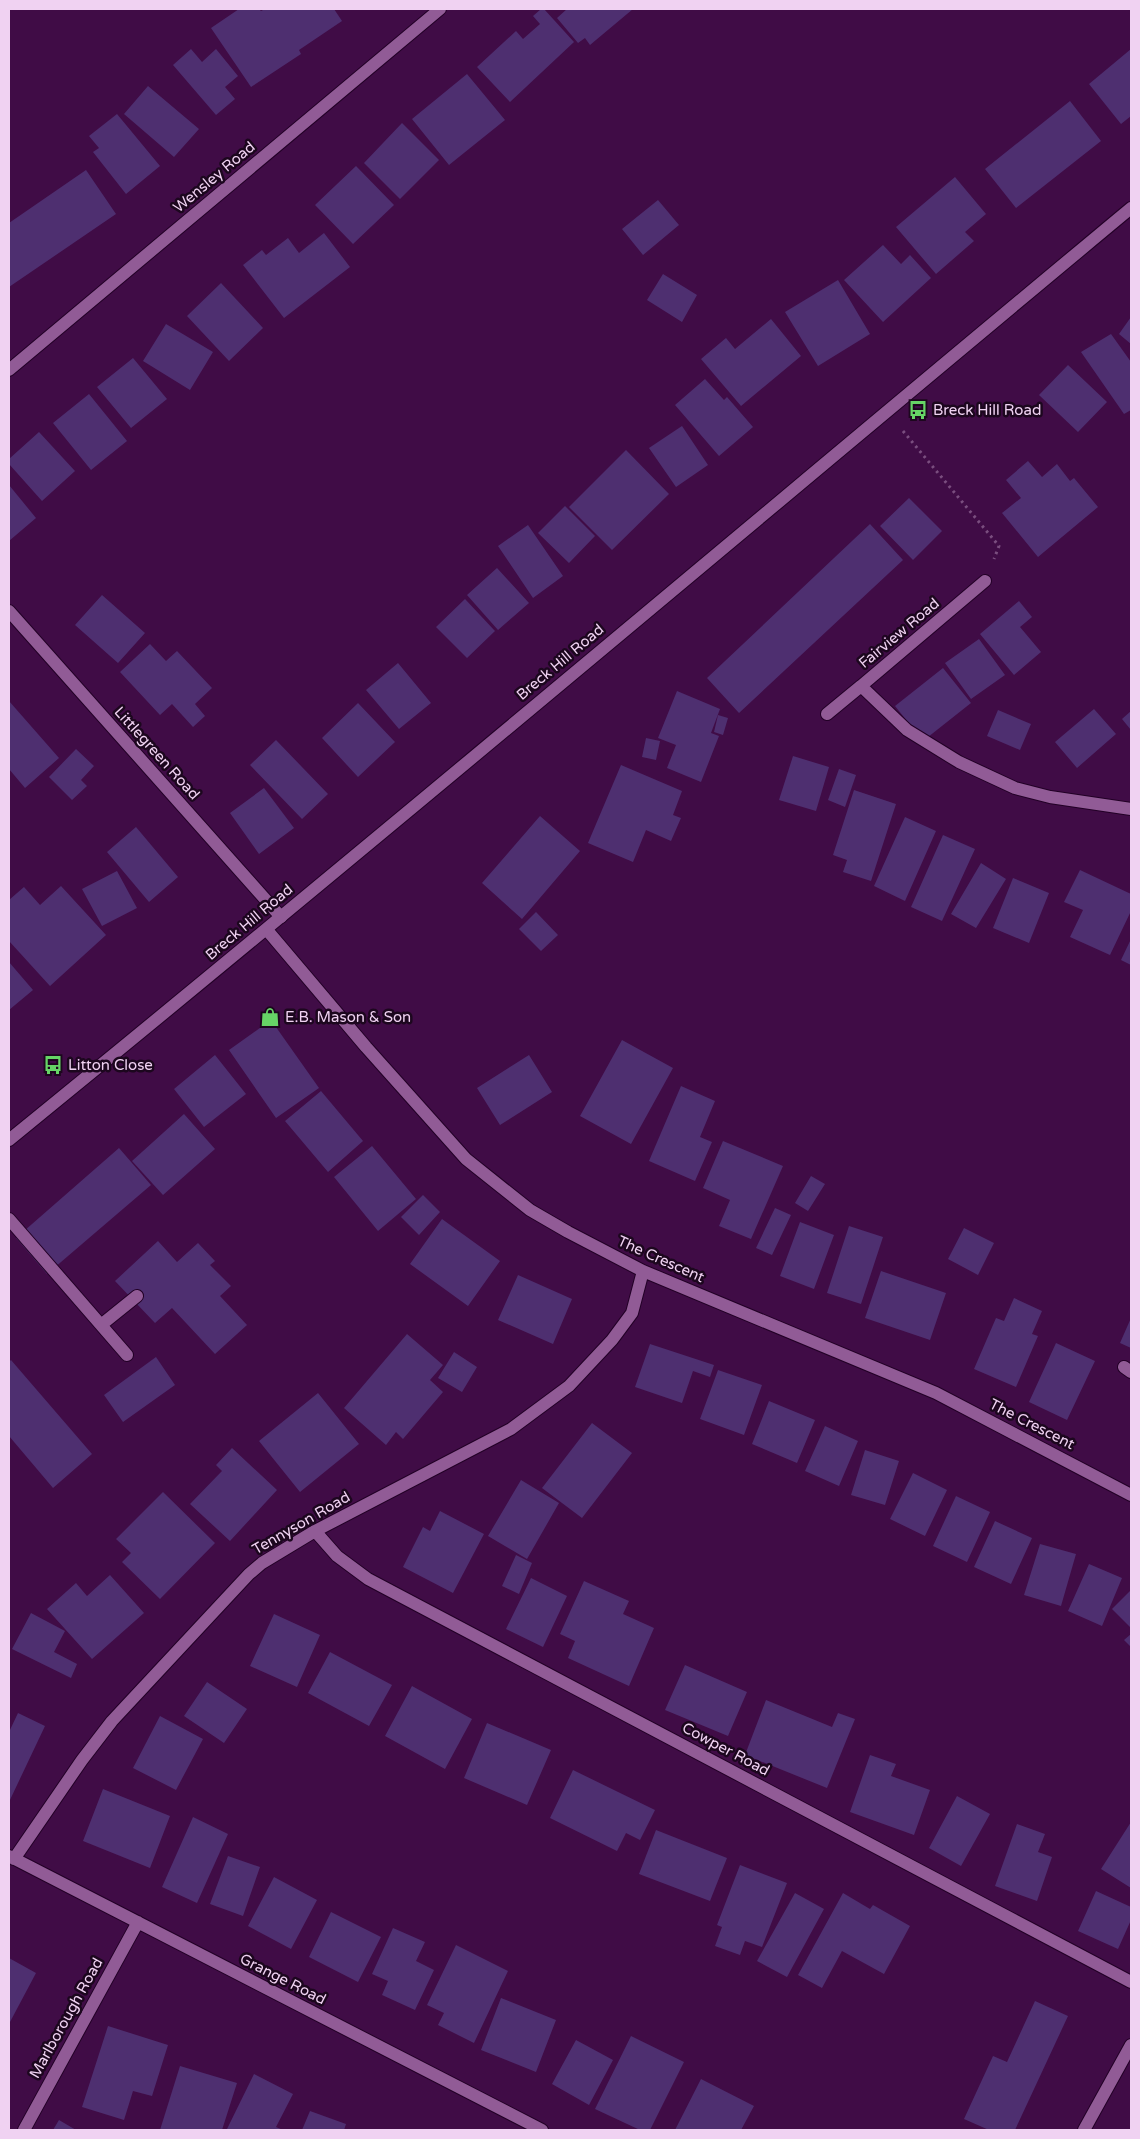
<svg xmlns="http://www.w3.org/2000/svg" width="1140" height="2139" viewBox="0 0 1140 2139" font-family="'Varela Round',sans-serif">
<style>
.building{fill:#4e2f70}
.lines{fill:none;stroke-linecap:round;stroke-linejoin:round}
.minor-casing{stroke:#220026;stroke-width:14}
.tertiary-casing{stroke:#220026;stroke-width:14}
.path{stroke:#7a4e7f;stroke-width:3;stroke-dasharray:2.5 4;stroke-linecap:butt}
.minor{stroke:#915b96;stroke-width:12}
.tertiary{stroke:#915b96;stroke-width:12}
.labels{text-anchor:middle;stroke-width:5;stroke-linejoin:round;paint-order:stroke}
.street-label{font-size:15px;fill:#f0d2f2;stroke:#1c071e}
.poi-label{font-size:15px;fill:#f0d2f2;stroke:#1c071e;text-anchor:start}
</style>
<rect width="100%" height="100%" fill="#400c46"/>
<!-- building -->
<path class="building" d="M239,9h20l2,2 4,-2h69l8,12 -43,29 2,4 -50,33 -40,-59z
M541,9h3l30,33 -64,60 -33,-35 39,-36 7,8 17,-15 -7,-8z
M567,9h66l-43,36 -5,-7 -7,5 -21,-25z
M191,49l11,13 14,-13 22,27 -13,11 10,12 -19,16 -43,-50z
M1131,49v67l-10,8 -32,-40z
M467,74l38,46 -56,45 -37,-46z
M148,86l51,43 -25,28 -50,-43z
M1070,101l31,40 -85,67 -31,-39z
M117,114l43,52 -34,28 -33,-42 6,-4 -10,-12z
M402,123l37,37 -39,39 -36,-36z
M356,166l38,39 -41,39 -38,-39z
M86,170l30,44 -107,73v-64z
M955,177l31,37 -21,18 9,9 -38,33 -40,-47z
M658,200l21,25 -36,30 -21,-26z
M324,233l26,34 -66,51 -41,-53 19,-15 4,5 22,-17 11,15z
M883,245l18,19 9,-9 21,23 -48,44 -39,-42z
M663,274l34,21 -15,27 -35,-22z
M838,280l32,54 -52,32 -33,-54z
M221,283l42,45 -34,33 -42,-45z
M1131,317v27l-12,-10z
M771,319l30,37 -60,50 -40,-47 25,-21 9,11z
M166,324l47,28 -23,38 -47,-29z
M1111,334l20,28v48l-7,4 -43,-62z
M133,358l34,41 -36,29 -34,-41z
M1068,365l39,37 -29,30 -39,-37z
M705,379l19,21 3,-3 26,30 -34,29 -44,-51z
M89,394l38,47 -36,29 -38,-47z
M682,426l26,39 -32,22 -27,-39z
M39,432l36,39 -33,30 -33,-37v-5z
M626,450l43,44 -57,56 -43,-43z
M1028,461l14,16 15,-13 13,17 4,-3 24,29 -60,50 -36,-44 19,-15 -15,-18z
M9,485l27,33 -27,23z
M909,498l33,33 -29,29 -33,-34z
M565,506l30,30 -26,27 -31,-30z
M870,524l33,36 -164,153 -32,-35z
M528,525l35,51 -30,22 -35,-52z
M497,568l32,35 -31,27 -31,-35z
M102,595l43,38 -27,30 -43,-38z
M465,599l30,32 -28,27 -31,-31z
M1019,601l13,16 -12,10 21,25 -27,23 -34,-41z
M979,639l26,36 -34,24 -26,-36z
M150,644l16,17 11,-10 35,37 -17,16 10,12 -12,11 -21,-23 -12,11 -40,-43z
M398,663l33,40 -32,26 -33,-39z
M943,668l28,35 -48,38 -28,-35z
M677,691l43,18 -9,24 8,3 -18,46 -34,-14 9,-23 -18,-7z
M9,701l50,57 -34,30 -16,-19z
M358,703l37,39 -37,35 -36,-39z
M1094,709l22,25 -39,34 -22,-26z
M998,710l33,14 -11,26 -33,-14z
M1131,711v19l-9,-11z
M718,715l10,3 -5,17 -9,-3z
M646,738l14,3 -4,19 -14,-3z
M276,740l52,54 -26,25 -52,-54z
M76,749l18,17 -13,14 6,6 -15,14 -23,-23z
M793,756l36,11 -13,44 -37,-11z
M621,765l61,26 -9,24 8,3 -10,23 -25,-11 -13,32 -45,-19z
M839,769l17,6 -11,32 -17,-7z
M264,788l30,40 -35,26 -29,-41z
M854,790l42,14 -25,77 -28,-9 4,-12 -14,-5z
M540,816l40,35 -58,68 -40,-36z
M905,817l31,14 -31,70 -31,-15z
M136,827l42,50 -29,25 -42,-50z
M943,835l32,14 -33,72 -31,-14z
M981,863l25,16 -30,49 -25,-14z
M1080,870l51,24v17l-21,44 -40,-18 13,-27 -19,-8z
M117,871l20,37 -35,18 -20,-37z
M1013,878l36,15 -20,50 -36,-15z
M61,886l45,49 -56,51 -41,-45v-41l15,-13 16,18z
M536,912l22,23 -17,16 -22,-22z
M1131,939v26l-10,-5z
M9,962l24,28 -24,20z
M271,1020l48,68 -43,30 -47,-68z
M622,1040l51,28 -42,76 -51,-28z
M215,1055l31,39 -42,33 -30,-38z
M529,1055l23,37 -52,33 -23,-37z
M681,1086l34,15 -15,36 12,5 -17,39 -46,-20z
M321,1091l42,50 -35,31 -43,-51z
M184,1114l31,35 -52,46 -31,-34z
M723,1141l60,25 -32,73 -32,-13 11,-26 -27,-12z
M372,1146l44,53 -38,32 -44,-54z
M119,1148l32,37 -104,89 -31,-36z
M811,1176l14,8 -17,27 -13,-8z
M423,1195l17,17 -21,23 -18,-18z
M775,1208l16,7 -19,40 -16,-7z
M442,1219l58,42 -32,45 -58,-42z
M800,1222l34,13 -20,54 -34,-13z
M849,1226l34,11 -22,67 -34,-11z
M964,1228l30,15 -16,32 -30,-16z
M158,1241l19,21 21,-19 17,18 -5,4 21,21 -11,10 27,29 -32,29 -43,-46 -17,15 -40,-42z
M881,1271l65,22 -16,47 -65,-22z
M518,1275l54,24 -19,45 -55,-24z
M1014,1298l28,13 -10,23 6,2 -22,51 -42,-18 22,-51 8,3z
M1131,1318v30l-11,-5z
M407,1334l36,31 -13,15 13,12 -40,47 -7,-7 -10,13 -42,-37z
M1056,1343l39,18 -28,59 -38,-18z
M650,1344l64,21 -4,12 -17,-6 -11,32 -47,-16z
M454,1352l23,15 -15,25 -24,-14z
M156,1357l19,28 -52,37 -19,-27z
M11,1360l81,94 -39,34 -44,-52v-74z
M718,1370l44,15 -18,50 -44,-16z
M318,1393l41,51 -59,48 -41,-51z
M769,1401l46,19 -18,43 -45,-19z
M592,1423l40,30 -50,65 -40,-30z
M825,1426l33,15 -19,45 -34,-15z
M232,1448l45,42 -47,51 -40,-37 32,-33 -6,-6z
M865,1450l34,11 -14,44 -34,-10z
M913,1473l34,17 -22,46 -35,-17z
M521,1480l38,23 -32,56 -39,-23z
M163,1492l52,51 -55,56 -38,-37 9,-9 -15,-14z
M956,1496l34,16 -23,50 -34,-16z
M440,1511l44,23 -31,59 -50,-26 20,-40 7,4z
M995,1521l37,17 -21,46 -37,-17z
M1040,1544l36,10 -15,52 -37,-11z
M516,1555l16,8 -13,31 -17,-8z
M1089,1564l33,14 -20,48 -34,-15z
M110,1575l34,38 -52,46 -45,-50 29,-26 11,13z
M531,1578l36,18 -24,51 -37,-18z
M584,1581l45,20 -6,13 31,14 -25,58 -61,-28 7,-17 -15,-7z
M1131,1590v38l-19,-19z
M31,1613l34,18 -11,21 23,12 -6,14 -59,-29z
M274,1614l46,21 -23,52 -47,-21z
M1131,1634v13l-7,-7z
M330,1652l62,33 -23,41 -61,-33z
M685,1665l62,27 -19,44 -63,-26z
M207,1682l40,27 -23,34 -40,-27z
M412,1686l60,33 -27,50 -60,-33z
M766,1700l66,27 6,-14 17,6 -28,69 -82,-33z
M18,1713l27,13 -36,76v-70z
M160,1716l43,23 -27,51 -43,-22z
M487,1723l64,27 -24,55 -63,-27z
M870,1755l26,9 -5,12 39,14 -16,45 -64,-23z
M573,1770l82,40 -15,30 -14,-7 -9,18 -67,-33z
M103,1789l67,27 -20,52 -67,-27z
M957,1796l33,18 -29,52 -32,-18z
M193,1817l35,17 -31,69 -35,-16z
M1131,1822v66l-30,-19z
M1017,1824l28,10 -7,18 14,5 -15,44 -42,-15z
M656,1830l71,28 -17,43 -71,-27z
M228,1856l32,11 -17,49 -33,-12z
M740,1865l47,18 -25,64 -17,-6 -5,14 -25,-9 7,-19 -5,-2z
M274,1877l43,23 -26,49 -43,-23z
M1096,1891l35,16v13l-13,29 -40,-18z
M795,1893l29,16 -37,68 -30,-16z
M843,1893l27,16 3,-4 37,21 -26,48 -42,-23 -20,37 -24,-13z
M331,1912l50,25 -23,45 -49,-25z
M393,1928l32,14 -9,19 18,9 -19,40 -33,-15 6,-14 -16,-7z
M456,1945l52,26 -34,72 -36,-18 6,-12 -17,-8z
M9,1958l27,15 -26,49 -1,-1z
M501,1998l55,22 -20,52 -55,-22z
M1035,2001l33,15 -53,114h-26l-25,-11 29,-63 14,6z
M108,2026l60,19 -16,51 -19,-5 -9,29 -42,-13z
M631,2036l53,26 -34,68h-10l-45,-21z
M576,2040l37,20 -24,45 -37,-21z
M180,2066l57,17 -15,47h-62z
M254,2074l39,20 -17,33 7,3 -56,-1z
M701,2079l53,27 -13,24h-66z
M310,2111l36,13 -2,6h-42z
M59,2120l17,10h-23z"/>
<g class="lines">
<!-- minor casing -->
<g class="minor-casing">
<path id="minor" d="M9,370l431,-361
M985,581l-124,105 46,44 52,32 56,26 35,9 81,12
M9,611l272,306
M827,714l34,-28
M267,930l99,117 100,112 64,51 38,22 75,39 293,122 195,102
M9,1219l118,136
M101,1325l36,-29
M1124,1367l7,5
M315,1531l22,25 31,23 763,403
M9,1856l533,274
M14,1859l68,-99 30,-39 137,-147 13,-11 53,-32 196,-102 58,-43 43,-46 20,-27 11,-42
M24,2130l114,-208
M1084,2130l47,-85"/>
</g>
<!-- tertiary casing -->
<g class="tertiary-casing">
<path id="tertiary" d="M9,1140c377,-307 748,-621 1122,-932"/>
</g>
<!-- path -->
<path class="path" d="M903,431l96,115 -5,13"/>
<!-- minor -->
<use href="#minor" class="minor"/>
<!-- tertiary -->
<use href="#tertiary" class="tertiary"/>
</g>
<!-- icons -->
<defs>
<g id="bus-bare" transform="scale(1.5)"><path d="M-5-6H5V4H4V6H2V4H-2V6H-4V4H-5ZM-3.5-4V0h7V-4ZM-3.5 1.2v1.5H-2V1.2ZM2 1.2v1.5H3.5V1.2Z" fill="#66d466" stroke="#1c071e" stroke-width="2.5" paint-order="stroke"/></g>
<g id="shop-bare" transform="scale(1.5)"><path d="M-5-2.5h2.3a2.7 3.5 0 0 1 5.4 0H5L5.5 6h-11ZM-1.5-2.5h3a1.5 2.3 0 0 0-3 0Z" fill="#66d466" stroke="#1c071e" stroke-width="2.5" paint-order="stroke"/></g>
</defs>
<g fill-rule="evenodd">
<use href="#bus-bare" x="918" y="410"/>
<use href="#shop-bare" x="270" y="1017"/>
<use href="#bus-bare" x="53" y="1065"/>
</g>
<g class="labels">
<!-- street labels -->
<g class="street-label">
<text transform="translate(214 177) rotate(-40)" y="5">Wensley Road</text>
<text transform="translate(899 633) rotate(-40)" y="5">Fairview Road</text>
<text transform="translate(560 662) rotate(-40)" y="5">Breck Hill Road</text>
<text transform="translate(157 753) rotate(48)" y="5">Littlegreen Road</text>
<text transform="translate(249 922) rotate(-40)" y="5">Breck Hill Road</text>
<text transform="translate(661 1259) rotate(24)" y="5">The Crescent</text>
<text transform="translate(1032 1424) rotate(27)" y="5">The Crescent</text>
<text transform="translate(301 1523) rotate(-30)" y="5">Tennyson Road</text>
<text transform="translate(726 1749) rotate(28)" y="5">Cowper Road</text>
<text transform="translate(283 1979) rotate(27)" y="5">Grange Road</text>
<text transform="translate(66 2018) rotate(-61)" y="5">Marlborough Road</text>
</g>
<!-- poi labels -->
<g class="poi-label">
<text x="933" y="415">Breck Hill Road</text>
<text x="285" y="1022">E.B. Mason &amp; Son</text>
<text x="68" y="1070">Litton Close</text>
</g>
</g>
<!-- border -->
<rect width="1140" height="2139" fill="none" stroke="#f0d2f2" stroke-width="20"/>
</svg>
